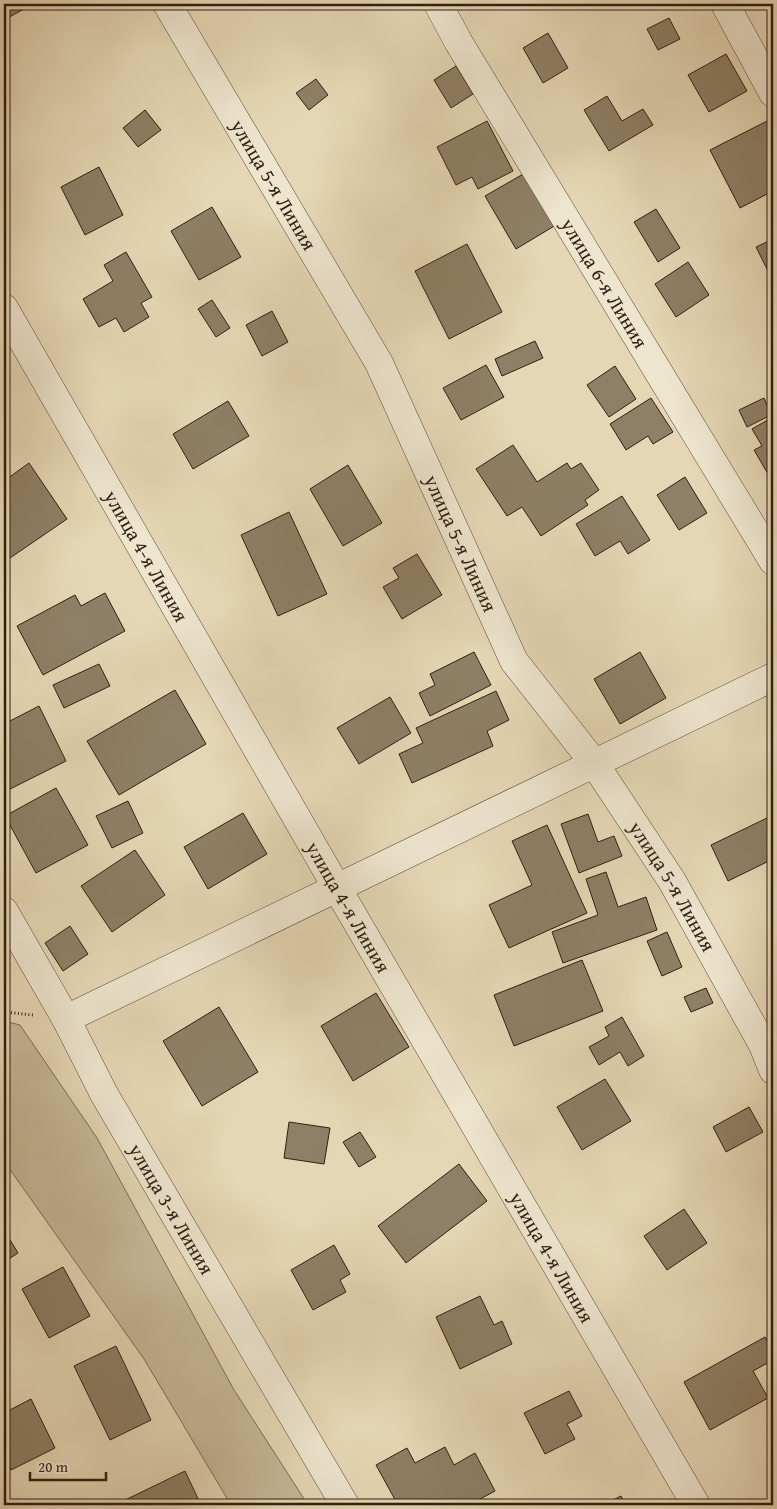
<svg xmlns="http://www.w3.org/2000/svg" width="777" height="1509" viewBox="0 0 777 1509" font-family="'Gentium Book Plus',serif">
<style>
.green{fill:#c6b899;stroke:#7b6c54}
.building{fill:#8e7f66;stroke:#301f10}
.lines{fill:none;stroke-linecap:round;stroke-linejoin:round}
.minor-casing{stroke:#5d4d39;stroke-width:29}
.tertiary-casing{stroke:#5d4d39;stroke-width:29}
.path{stroke:#301f10;stroke-width:3;stroke-dasharray:1 2.5;stroke-linecap:butt}
.minor{stroke:#eee5cf;stroke-width:28}
.tertiary{stroke:#eee5cf;stroke-width:28}
.labels{text-anchor:middle;stroke-width:4;stroke-linejoin:round;paint-order:stroke}
.street-label{font-size:20px;fill:#301f10;stroke:#eee5cf}
</style>
<rect width="100%" height="100%" fill="#e5d7b5"/>
<filter id="stains"><feTurbulence type="fractalNoise" baseFrequency=".004" numOctaves="4"/><feColorMatrix values="0 0 0 0 .2 0 0 0 0 .09 0 0 0 0 .02 0 0 0 .5 -.17"/></filter>
<radialGradient id="worn" r=".72"><stop offset=".6" stop-color="#630" stop-opacity="0"/><stop offset="1" stop-color="#630" stop-opacity=".3"/></radialGradient>
<!-- green -->
<path class="green" d="M4,1021l16,4 77,113 137,252 74,115h-77l-87,-146 -140,-198z"/>
<!-- building -->
<path class="building" d="M4,4h29l-29,16z
M669,18l11,21 -22,11 -11,-21z
M548,33l20,35 -25,15 -20,-35z
M726,54l21,37 -38,21 -21,-37z
M456,66l17,28 -22,14 -17,-28z
M316,79l12,16 -19,15 -13,-17z
M607,96l15,25 21,-12 10,16 -44,26 -25,-41z
M145,110l16,20 -23,17 -15,-19z
M771,119l2,5v67l-33,17 -30,-58z
M487,121l26,50 -35,18 -6,-12 -16,8 -19,-38z
M99,167l24,48 -38,20 -24,-48z
M525,173l31,52 -40,24 -31,-53z
M212,207l29,50 -42,23 -28,-49z
M656,209l24,39 -22,14 -24,-40z
M773,239v42l-17,-34z
M467,244l35,68 -53,27 -34,-68z
M126,252l26,45 -11,6 8,14 -25,15 -8,-14 -17,9 -16,-28 30,-18 -9,-16z
M688,262l21,33 -33,22 -21,-33z
M212,300l18,28 -14,9 -18,-28z
M272,311l16,31 -26,14 -16,-31z
M535,341l8,17 -41,18 -7,-17z
M486,365l18,32 -43,23 -18,-32z
M615,366l21,33 -27,18 -22,-32z
M651,398l22,34 -20,12 -5,-8 -22,14 -16,-26z
M764,398l7,17 -24,12 -8,-17z
M228,401l21,35 -56,33 -20,-35z
M773,417v54l-5,3 -14,-24 8,-4 -10,-17z
M513,445l24,37 30,-19 4,6 10,-6 18,27 -14,10 3,5 -47,31 -19,-29 -15,9 -31,-47z
M29,463l38,56 -57,39 -6,-10v-67z
M348,465l34,58 -39,23 -33,-57z
M685,477l22,36 -28,17 -22,-35z
M622,496l28,44 -22,14 -8,-13 -25,15 -19,-32z
M289,512l38,82 -49,22 -37,-81z
M417,554l25,41 -40,24 -19,-32 16,-9 -6,-10z
M105,593l20,38 -82,44 -26,-49 58,-31 6,11z
M474,652l17,33 -61,31 -11,-23 16,-8 -5,-11z
M640,652l26,46 -46,26 -26,-45z
M99,664l11,22 -46,22 -11,-23z
M175,690l31,54 -87,51 -32,-54z
M496,691l13,29 -22,11 6,15 -81,37 -13,-29 24,-11 -7,-15z
M390,697l21,36 -52,31 -22,-36z
M39,706l27,55 -56,28 -6,-12v-53z
M56,788l32,57 -52,28 -31,-57z
M128,801l15,32 -31,15 -16,-32z
M243,813l24,41 -59,35 -24,-42z
M588,814l10,28 16,-6 8,20 -43,17 -18,-49z
M767,818l6,14v27l-45,22 -17,-36z
M547,825l40,88 -78,35 -20,-43 43,-20 -20,-44z
M135,850l30,45 -53,37 -31,-46z
M606,872l12,35 28,-10 11,33 -94,33 -11,-31 46,-17 -12,-36z
M70,926l18,28 -25,17 -18,-28z
M667,932l15,35 -20,9 -15,-35z
M582,960l21,51 -89,35 -20,-51z
M706,988l7,15 -22,9 -7,-15z
M376,993l33,54 -56,34 -32,-55z
M219,1007l39,65 -56,34 -39,-65z
M622,1017l22,39 -16,10 -8,-14 -21,13 -10,-18 20,-11 -4,-9z
M605,1079l26,42 -49,29 -25,-43z
M749,1107l14,25 -37,20 -13,-25z
M289,1122l41,6 -6,36 -40,-6z
M360,1132l16,25 -17,10 -16,-25z
M459,1164l28,37 -81,62 -28,-37z
M684,1209l23,34 -40,27 -23,-34z
M4,1230l14,23 -14,9z
M334,1245l16,29 -10,6 6,12 -33,18 -22,-40z
M63,1267l27,49 -41,22 -27,-49z
M480,1296l14,29 8,-4 10,23 -52,25 -24,-52z
M765,1337l8,15v8l-20,11 15,27 -58,32 -26,-48z
M116,1346l35,74 -41,20 -36,-74z
M569,1391l13,25 -15,8 8,15 -30,15 -21,-41z
M31,1399l24,49 -44,22 -7,-15v-42z
M445,1447l9,18 21,-12 20,38 -26,14h-71l-22,-40 31,-17 8,15z
M185,1471l16,34h-78l-2,-3z
M621,1496l5,9h-23z"/>
<g class="lines">
<!-- minor casing -->
<g class="minor-casing">
<g id="minor">
<path id="s1" d="M167,4l212,359 135,298 80,102 78,118 91,164 10,25"/>
<path id="s2" d="M438,4l21,39 314,518"/>
<path d="M725,4l48,89"/>
<path id="s3" d="M4,911l62,108 38,75 241,411"/>
<path d="M66,1019l707,-342"/>
</g>
</g>
<!-- tertiary casing -->
<g class="tertiary-casing">
<g id="tertiary">
<path id="s4" d="M4,308l333,580 359,617"/>
</g>
</g>
<!-- path -->
<path class="path" d="M4,1012l29,3"/>
<!-- minor -->
<use href="#minor" class="minor"/>
<!-- tertiary -->
<use href="#tertiary" class="tertiary"/>
</g>
<g class="labels">
<!-- street labels -->
<g class="street-label">
<text dy="7" stroke="none"><textPath href="#s1" startOffset="210">улица 5-я Линия</textPath></text>
<text dy="7" stroke="none"><textPath href="#s2" startOffset="325">улица 6-я Линия</textPath></text>
<text dy="7" stroke="none"><textPath href="#s1" startOffset="615">улица 5-я Линия</textPath></text>
<text dy="7" stroke="none"><textPath href="#s4" startOffset="286">улица 4-я Линия</textPath></text>
<text dy="7" stroke="none"><textPath href="#s1" startOffset="1020">улица 5-я Линия</textPath></text>
<text dy="7" stroke="none"><textPath href="#s4" startOffset="691">улица 4-я Линия</textPath></text>
<text dy="7" stroke="none"><textPath href="#s3" startOffset="342">улица 3-я Линия</textPath></text>
<text dy="7" stroke="none"><textPath href="#s4" startOffset="1096">улица 4-я Линия</textPath></text>
</g>
</g>
<!-- margin -->
<rect width="777" height="1509" fill="none" stroke="#e5d7b5" stroke-width="20"/>
<rect x="5" y="5" width="767" height="1499" fill="none" stroke="#301f10" stroke-width="2.5"/>
<rect x="10" y="10" width="757" height="1489" fill="none" stroke="#301f10"/>
<!-- scale -->
<path d="M30 1472v8h76v-8" fill="none" stroke="#301f10" stroke-width="2.5"/>
<text x="38" y="1472" font-size="15" fill="#301f10" stroke="#eee5cf" stroke-width="4" paint-order="stroke">20 m</text>
<rect width="100%" height="100%" filter="url(#stains)"/>
<rect width="100%" height="100%" fill="url(#worn)"/>
</svg>
